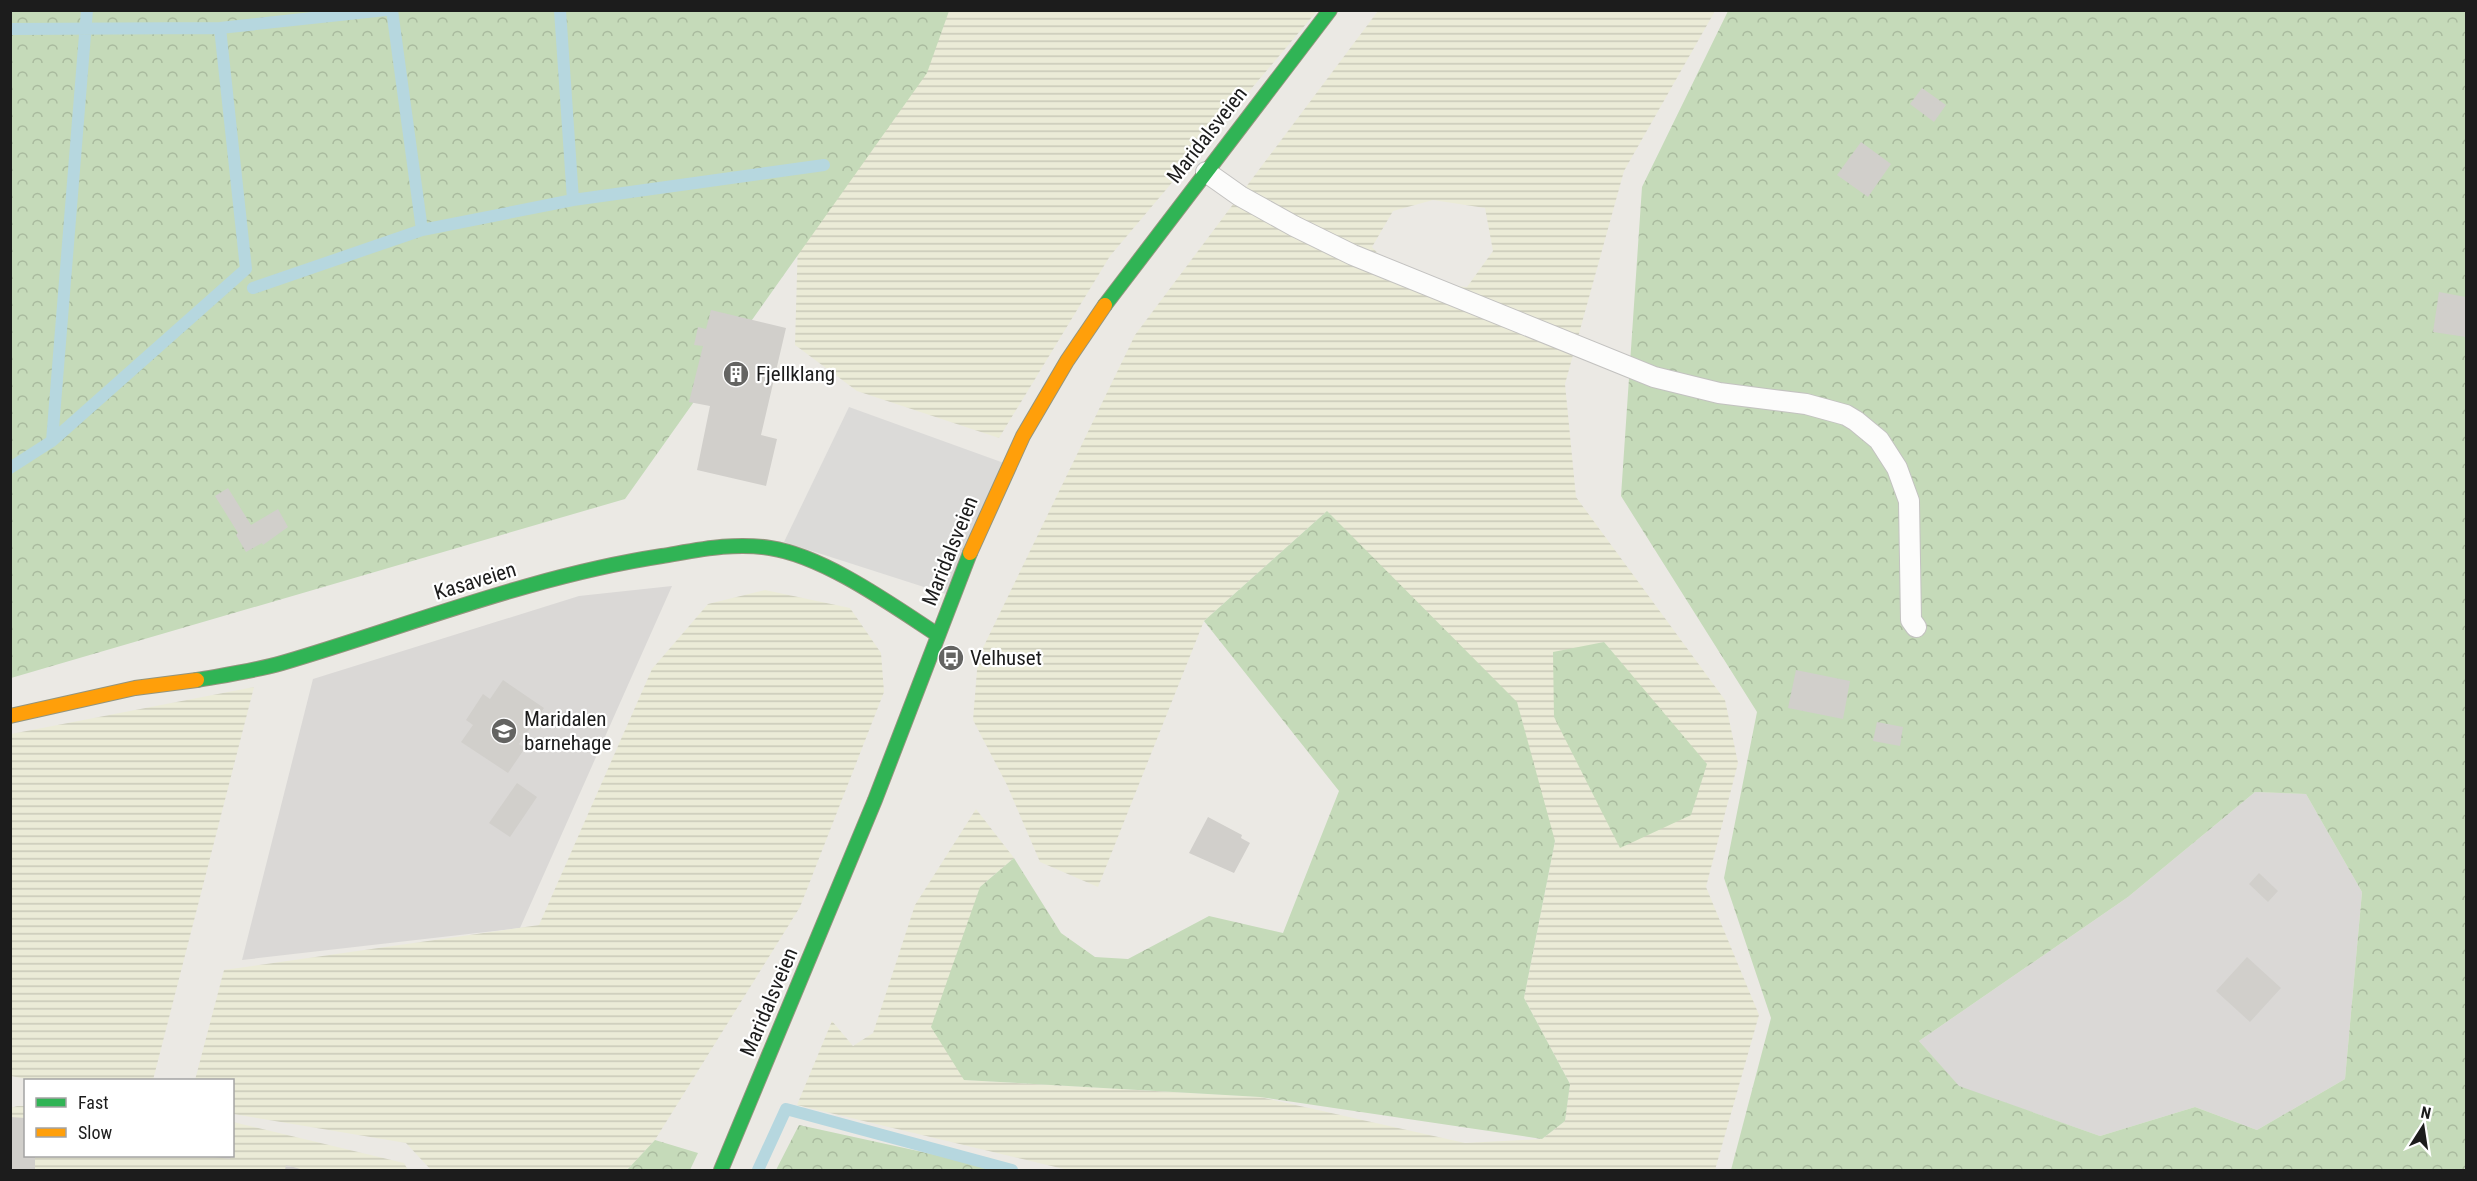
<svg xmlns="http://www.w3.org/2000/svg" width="2477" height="1181" viewBox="0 0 2477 1181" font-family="'Roboto Condensed',sans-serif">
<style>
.residential{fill:#dad8d6}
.farmland{fill:url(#farmland-rules);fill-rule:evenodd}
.forest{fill:url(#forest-crowns);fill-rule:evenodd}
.parking{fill:#dbdad8}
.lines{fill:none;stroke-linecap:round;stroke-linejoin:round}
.stream{stroke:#b6d7df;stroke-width:12}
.building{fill:#d1cfcb}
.lane-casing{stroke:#c3c2c0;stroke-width:22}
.fast-casing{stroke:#93947d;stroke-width:16}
.slow-casing{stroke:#93947d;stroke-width:16}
.lane{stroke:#fcfcfb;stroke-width:20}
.fast{stroke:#30b455;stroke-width:14}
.slow{stroke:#ff9f0a;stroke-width:14}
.labels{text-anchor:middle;stroke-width:4.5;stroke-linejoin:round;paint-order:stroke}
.street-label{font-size:21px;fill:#1c1c1c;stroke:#fff}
.poi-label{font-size:21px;fill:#1c1c1c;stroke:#fff;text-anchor:start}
</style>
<defs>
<pattern id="farmland-rules" width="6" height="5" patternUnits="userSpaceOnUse" patternTransform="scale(1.5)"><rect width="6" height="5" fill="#ebebd7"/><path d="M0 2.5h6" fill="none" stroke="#c9c9b8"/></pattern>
<pattern id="forest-crowns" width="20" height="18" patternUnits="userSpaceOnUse" patternTransform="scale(1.5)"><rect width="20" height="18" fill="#c5dab9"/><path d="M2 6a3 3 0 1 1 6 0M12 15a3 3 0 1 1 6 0" fill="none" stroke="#a9ba9e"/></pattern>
</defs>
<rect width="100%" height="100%" fill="#ebe9e4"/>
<!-- residential -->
<path class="residential" d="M672,586l-152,342 -278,32 71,-281 266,-83z
M2255,792l51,2 56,98 -17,187 -88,51 -62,-23 -95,29 -141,-49 -40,-46 209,-144z"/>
<!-- farmland -->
<path class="farmland" d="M875,11h442l-207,245 -111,182 -142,-47 -62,-46 5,-177z
M1378,11h337l-91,160 -59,213 11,113 149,203 13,63 -32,124 53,128 -44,155h-647l-271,-65 35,-84 21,25 20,-13 42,-128 61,-96 38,49 -34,29 -16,193 296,17 205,46 77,-4 23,-18 5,-37 -46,-86 31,-157 -228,-330 -123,110 -106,266 -58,-25 -33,-77 -34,-65 5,-62 157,-323zM1433,200l52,8 8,43 -26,36 -63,-5 -32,-35 21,-36z
M765,590l85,18 31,45 3,39 -84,215 -145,233 -28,30h-196l-25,-27 -173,-29 -1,-34h-37l29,-110 315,-45 113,-256 56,-65z
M254,687l-101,393h-122l-20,-4v-342z
M17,1106h8l1,50h206l1,-34 171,41 4,7h-397v-62z"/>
<!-- forest -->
<path class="forest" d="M11,11h938l-22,62 -302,426 -614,179z
M1728,11h738v1159h-735l40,-152 -47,-140 33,-166 -136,-216 21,-309zM2255,792l51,2 56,98 -17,187 -88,51 -62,-23 -95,29 -141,-50 -40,-45 209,-144z
M1327,511l190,191 38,139 -31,157 46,86 -5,37 -23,18 -282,-42 -296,-17 -33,-53 49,-140 34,-29 47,75 34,24 33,2 81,-43 74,17 56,-142 -135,-170z
M1604,642l103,122 -16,51 -71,33 -66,-131 -1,-65z
M799,1125l206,45h-229z
M655,1140l43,13 -8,17h-63z"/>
<!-- parking -->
<path class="parking" d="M849,407l166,60 -63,129 -168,-54z"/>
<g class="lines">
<!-- stream -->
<path class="stream" d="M392,10l30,220
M560,10l13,190
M10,29l210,-1 166,-18
M253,288l169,-58 151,-30 251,-35
M52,441l35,-431
M10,468l42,-27 194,-172 -26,-241
M758,1170l28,-61 226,61"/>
</g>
<!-- building -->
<path class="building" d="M1922,88l24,17 -12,17 -24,-18z
M1861,142l30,22 -23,33 -31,-22z
M2439,292l27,5v40l-33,-5z
M711,310l75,18 -25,107 16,4 -11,47 -69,-16 13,-64 -21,-4 14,-56 -9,-1 4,-18 8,2z
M228,488l23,37 27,-16 10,18 -25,18 -1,-2 -16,9 -10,-17 2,-2 -23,-37z
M1796,670l54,11 -7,38 -55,-11z
M503,680l41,28 -25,36 6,4 -17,25 -47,-31 12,-17 -7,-5 17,-26 7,5z
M1877,722l26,5 -3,19 -27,-5z
M517,783l20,14 -27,40 -21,-14z
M1208,817l34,18 -1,3 9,5 -16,30 -45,-20z
M2259,873l19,18 -10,11 -19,-18z
M2247,957l34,31 -31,34 -34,-31z
M10,1117l16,1v38h9v14h-25z
M205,1156h26l-1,3z
M286,1165l18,5h-19z"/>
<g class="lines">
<!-- lane casing -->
<g class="lane-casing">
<path id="lane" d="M1206,172l34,24 54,30 59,29 301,122 65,16 87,11 40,11 10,6 23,19 18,28 12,33 2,119 5,7"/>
</g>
<!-- fast casing -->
<g class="fast-casing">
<path id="fast" d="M1105,305l225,-295
M197,680c28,-5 57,-9 85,-17 126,-37 249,-87 380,-107 36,-6 71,-14 108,-8 54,8 122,57 168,87
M721,1170l154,-370 95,-247"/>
</g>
<!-- slow casing -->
<g class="slow-casing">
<path id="slow" d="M970,553l53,-117 44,-75 38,-56
M10,716l125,-28 62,-8"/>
</g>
<!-- lane -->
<use href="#lane" class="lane"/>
<!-- fast -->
<use href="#fast" class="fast"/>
<!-- slow -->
<use href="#slow" class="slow"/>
</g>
<!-- icons -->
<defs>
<g id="building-disc" transform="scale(1.35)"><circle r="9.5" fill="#646462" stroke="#fff"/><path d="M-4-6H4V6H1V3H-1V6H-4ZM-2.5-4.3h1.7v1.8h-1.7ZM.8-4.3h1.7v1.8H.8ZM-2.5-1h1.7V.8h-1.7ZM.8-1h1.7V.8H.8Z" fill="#fff"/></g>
<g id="bus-disc" transform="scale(1.35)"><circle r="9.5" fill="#646462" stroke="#fff"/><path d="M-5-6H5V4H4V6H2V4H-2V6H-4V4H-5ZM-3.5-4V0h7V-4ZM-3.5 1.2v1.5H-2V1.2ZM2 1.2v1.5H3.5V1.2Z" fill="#fff"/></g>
<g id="school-disc" transform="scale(1.35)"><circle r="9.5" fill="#646462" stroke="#fff"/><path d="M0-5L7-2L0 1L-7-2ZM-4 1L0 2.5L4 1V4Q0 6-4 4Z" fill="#fff"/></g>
</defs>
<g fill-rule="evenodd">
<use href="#building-disc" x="736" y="374"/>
<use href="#bus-disc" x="951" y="658"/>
<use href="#school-disc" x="504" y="731"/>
</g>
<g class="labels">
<!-- street labels -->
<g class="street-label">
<text transform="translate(1207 135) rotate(-52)" y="7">Maridalsveien</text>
<text transform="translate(950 551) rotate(-68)" y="7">Maridalsveien</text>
<text transform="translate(475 581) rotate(-17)" y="7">Kasaveien</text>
<text transform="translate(769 1002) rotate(-67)" y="7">Maridalsveien</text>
</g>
<!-- poi labels -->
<g class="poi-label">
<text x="756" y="381">Fjellklang</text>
<text x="970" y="665">Velhuset</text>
<text x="524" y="726">Maridalen<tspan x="524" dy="24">barnehage</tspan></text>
</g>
</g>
<!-- border -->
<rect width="2477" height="1181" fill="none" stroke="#1c1c1c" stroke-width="24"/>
<!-- legend -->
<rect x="24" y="1079" width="210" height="78" fill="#ffffff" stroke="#a4a4a4" stroke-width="1.5"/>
<rect x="36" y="1098" width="30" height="9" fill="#30b455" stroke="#a4a4a4" stroke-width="1.5"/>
<text x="78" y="1109" font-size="18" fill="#1c1c1c">Fast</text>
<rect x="36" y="1128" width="30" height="9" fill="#ff9f0a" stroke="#a4a4a4" stroke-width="1.5"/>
<text x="78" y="1139" font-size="18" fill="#1c1c1c">Slow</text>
<!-- north arrow -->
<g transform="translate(2423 1127) rotate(12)" stroke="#ffffff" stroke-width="4.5" paint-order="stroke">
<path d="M0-4.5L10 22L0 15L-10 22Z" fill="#1c1c1c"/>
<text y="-9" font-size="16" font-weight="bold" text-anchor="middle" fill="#1c1c1c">N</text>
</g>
</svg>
